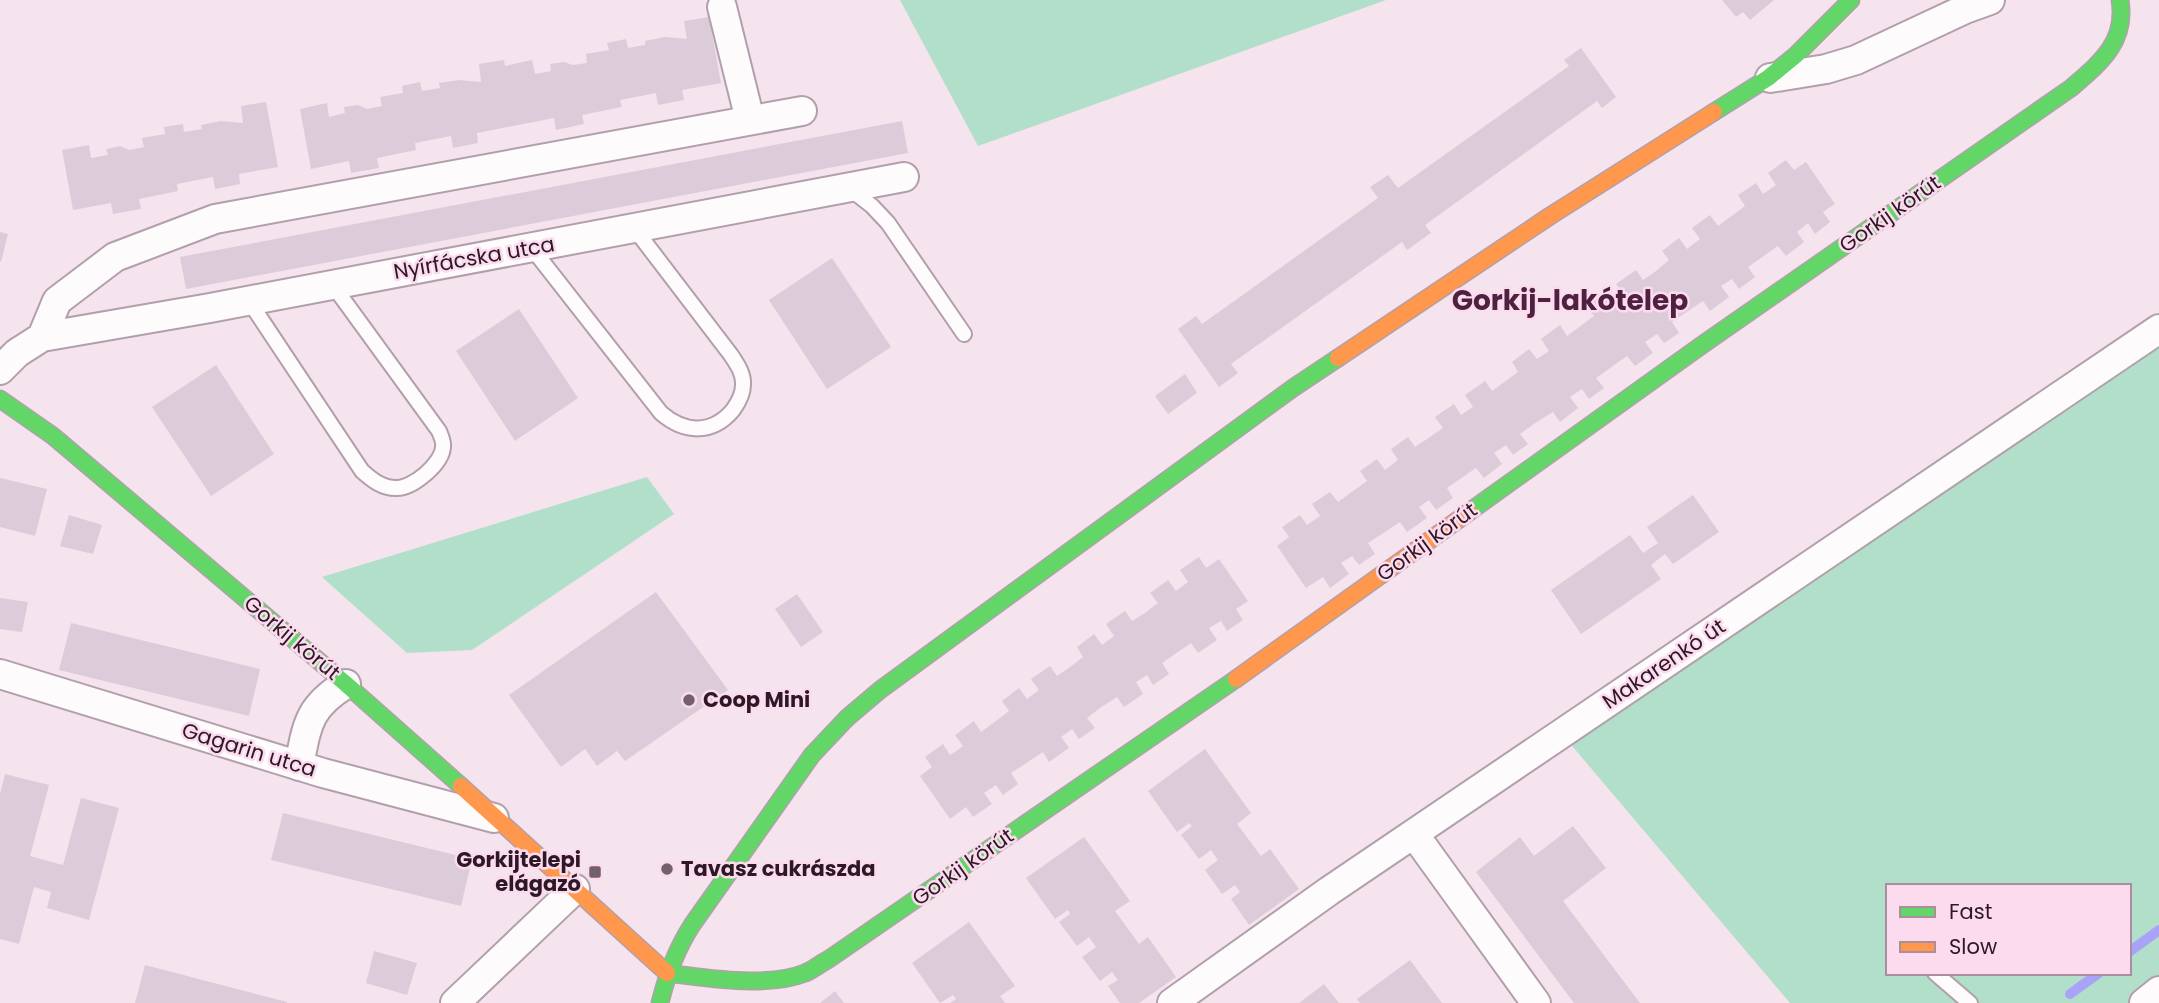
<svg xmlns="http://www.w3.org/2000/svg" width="2159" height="1003" viewBox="0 0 2159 1003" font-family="Poppins,sans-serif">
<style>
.green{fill:#b2dfca;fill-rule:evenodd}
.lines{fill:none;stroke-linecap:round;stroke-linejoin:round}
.stream{stroke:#a9a3f7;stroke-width:10}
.building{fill:#dcccda}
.lane-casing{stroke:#b1a0ab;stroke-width:18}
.street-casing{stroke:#b1a0ab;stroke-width:32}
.fast-casing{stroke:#b1a0ab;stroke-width:19}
.slow-casing{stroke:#b1a0ab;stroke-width:19}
.lane{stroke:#fefbfc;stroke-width:14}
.street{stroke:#fefbfc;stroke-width:28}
.fast{stroke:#63d668;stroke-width:16}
.slow{stroke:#ff974d;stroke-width:16}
.poi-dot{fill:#73606c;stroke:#fddbef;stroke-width:2.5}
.labels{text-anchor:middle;stroke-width:5;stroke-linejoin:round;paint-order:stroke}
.street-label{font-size:21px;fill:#2d1926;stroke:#fddbef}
.poi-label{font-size:21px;font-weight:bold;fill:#2d1926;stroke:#fddbef;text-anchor:start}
.district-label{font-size:28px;font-weight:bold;fill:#4d213f;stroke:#fddbef}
</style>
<rect width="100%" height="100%" fill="#f5e3ee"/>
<!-- green -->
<path class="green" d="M900,0h486l-408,146z
M2159,329v662l-15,12h-354l-228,-269zM1888,886h241v87h-241z
M647,477l27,37 -202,136 -65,3 -85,-76z"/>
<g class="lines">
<!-- stream -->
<path class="stream" d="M2129,952l30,-22
M2070,994l29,-21"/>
</g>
<!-- building -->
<path class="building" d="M1722,0h52l-24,20 -7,-8 -7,5z
M709,17l12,66 -39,7 2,10 -26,5 -2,-12 -36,7 2,7 -40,8 2,9 -28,6 -2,-12 -77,15 1,10 -25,5 -2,-12 -36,7 1,7 -39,8 2,10 -28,5 -2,-12 -38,8 -11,-60 27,-6 2,14 16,-4 -1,-6 14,-2 9,4 15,-3 -2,-9 23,-4 -1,-7 18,-4 2,9 18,-3 -1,-5 20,-3 22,2 -2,-18 25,-4 1,6 27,-6 3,14 16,-3 -1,-7 14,-2 9,3 14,-2 -1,-9 23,-4 -2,-7 19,-4 2,9 17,-3v-4l20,-4 22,2 -3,-18z
M1581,48l35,49 -14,11 -5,-7 -172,124 6,8 -24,17 -5,-8 -171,122 7,9 -19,14 -41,-58 18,-13 6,8 176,-126 -8,-11 18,-12 10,13 171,-122 -5,-6z
M266,102l12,65 -39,7 1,10 -25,5 -2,-12 -36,7 1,7 -39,8 2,10 -28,5 -2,-11 -38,7 -11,-60 27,-5 2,13 17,-3 -2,-6 14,-3 9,4 15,-3 -2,-9 23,-4 -1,-7 19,-3 1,8 18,-3 -1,-4 20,-4 22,2 -2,-17z
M902,121l6,32 -722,136 -6,-32z
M1786,160l8,10 12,-8 29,42 -12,8 7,10 -15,12 -7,-11 -11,9 7,10 -18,14 -8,-10 -30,21 7,10 -16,12 -7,-10 -11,7 8,11 -19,14 -7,-10 -31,21 7,11 -15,10 -7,-9 -12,8 8,11 -18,13 -8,-10 -31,22 8,10 -15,11 -7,-10 -12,8 8,11 -18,14 -7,-10 -18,11 -15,11 8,10 -15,11 -7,-10 -12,8 8,11 -18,14 -8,-10 -29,20 6,10 -17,12 -7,-10 -10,7 8,11 -20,14 -7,-10 -32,21 7,11 -16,11 -7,-9 -11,7 8,11 -19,14 -7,-11 -17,11 -29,-42 12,-9 -7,-10 18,-12 7,10 13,-9 -8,-12 18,-12 8,10 29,-21 -7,-10 17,-12 8,11 13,-10 -7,-11 17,-12 7,10 15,-10 13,-9 -8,-11 19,-13 7,11 12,-8 -8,-12 20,-14 7,10 26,-19 -6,-10 17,-13 8,10 12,-8 -8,-12 19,-14 7,11 27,-20 -8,-10 19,-13 7,10 7,-4 5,-4 -8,-11 20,-14 7,10 13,-9 13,-11 -7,-9 17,-13 8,11 13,-10 -8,-11 18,-13 8,11 27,-20 -7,-11 18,-12 7,11 13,-9 -8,-12z
M0,232l8,2 -7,28 -1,-1z
M832,258l59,89 -64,42 -58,-89z
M519,309l59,89 -63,43 -59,-90z
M216,365l58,89 -63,42 -59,-89z
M1185,374l12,19 -29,21 -13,-18z
M0,478l47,11 -12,47 -35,-9z
M1693,495l26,37 -46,32 -8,-10 -14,11 10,14 -80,55 -30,-44 79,-55 13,18 15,-10 -11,-16z
M69,515l33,10 -9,29 -33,-8z
M1199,557l7,11 13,-9 29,42 -12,8 7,11 -16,11 -6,-10 -12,7 8,12 -19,13 -7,-10 -29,20 7,11 -16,11 -6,-10 -11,7 7,12 -19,13 -7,-10 -17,11 -13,10 8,10 -16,11 -7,-10 -11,8 8,11 -20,14 -6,-10 -32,21 7,11 -15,11 -7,-10 -12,8 8,11 -19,13 -7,-10 -16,12 -30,-43 12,-9 -7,-10 18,-13 7,11 5,-3 8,-6 -8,-11 19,-14 7,11 15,-11 13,-10 -7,-10 17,-13 8,11 12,-9 -8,-11 19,-13 7,10 13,-9 13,-10 -6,-10 17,-13 8,11 12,-9 -8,-12 19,-13 7,10 13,-8 13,-10 -8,-10 18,-13 8,11 12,-9 -8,-12z
M656,592l72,98 -103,71 -8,-10 -20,15 -12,-17 -24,18 -52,-72z
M797,594l26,38 -22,15 -26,-38z
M0,598l28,4 -6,30 -22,-3z
M71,623l189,46 -11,47 -190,-46z
M1205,749l46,64 -14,11 24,32 9,-7 29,40 -50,36 -18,-26 9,-7 -5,-7 -13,9 -17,-24 13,-10 -7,-10 -12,9 -18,-24 11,-9 -3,-3 -12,9 -29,-41z
M5,774l44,11 -19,71 33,9 18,-67 38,10 -30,112 -42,-12 4,-16 -17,-5 -15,57 -19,-5v-145z
M283,813l189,46 -11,47 -190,-46z
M1573,826l33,42 -43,33 77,102h-66l-98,-131 44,-35 14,19z
M1084,837l46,64 -15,10 24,33 9,-7 28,40 -37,26h-19l-12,-17 10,-6 -6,-8 -12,9 -18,-24 14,-10 -7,-10 -12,9 -18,-24 11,-8 -2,-4 -13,9 -29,-41z
M969,922l46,64 -15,10 5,7h-55l6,-4 -3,-4 -13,8 -28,-40z
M374,951l43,12 -10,32 -41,-12z
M1410,960l32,43h-82l-3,-4z
M145,965l142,37v1h-152z
M1324,984l15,19h-40z
M835,991l9,12h-24z"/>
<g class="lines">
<!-- lane casing -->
<g class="lane-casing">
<path id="lane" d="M850,189l22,17 16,17 76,111
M531,247l130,166c23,20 51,22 72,-3 5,-7 10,-15 10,-25 1,-11 -6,-21 -12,-30l-97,-127
M249,301l113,170c10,9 20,17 34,17 16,1 46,-24 47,-41 1,-5 -2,-11 -4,-16l-107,-147
M1935,973l35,30"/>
</g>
<!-- street casing -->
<g class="street-casing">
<path id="street" d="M722,7l28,113
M1770,78l56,-9 30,-9 109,-51 25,-9
M42,337l15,-36 58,-44 100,-38 587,-108
M0,370l17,-17 25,-16 168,-29 694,-131
M0,674l323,99 171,45
M299,766c8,-41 9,-59 47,-82
M1414,834l122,169
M455,1003l120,-114
M1172,1003l157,-112 830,-562
M2144,1003l15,-12"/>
</g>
<!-- fast casing -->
<g class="fast-casing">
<path id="fast" d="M1714,112l54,-34 28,-23 55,-55
M0,399l53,37 293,248 115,102
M1469,512l233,-167 369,-257c29,-25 56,-46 49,-88
M667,973c39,5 101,15 138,0 8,-3 16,-10 24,-14l407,-280
M660,1003c7,-29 16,-53 32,-78l120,-170 35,-37 33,-28 413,-302 45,-30"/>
</g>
<!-- slow casing -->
<g class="slow-casing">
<path id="slow" d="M1338,358l212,-142 164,-104
M1236,679l233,-167
M461,786l206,187"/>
</g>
<!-- lane -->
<use href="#lane" class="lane"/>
<!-- street -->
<use href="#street" class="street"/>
<!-- fast -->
<use href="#fast" class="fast"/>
<!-- slow -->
<use href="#slow" class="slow"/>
</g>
<!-- markers -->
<g class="poi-dot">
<circle cx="689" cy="700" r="7"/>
<circle cx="667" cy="869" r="7"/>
<rect x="588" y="865" width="14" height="14" rx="3.5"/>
</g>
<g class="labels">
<!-- street labels -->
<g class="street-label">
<text transform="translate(1890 214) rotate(-35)" y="7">Gorkij körút</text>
<text transform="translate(474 258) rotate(-10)" y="7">Nyírfácska utca</text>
<text transform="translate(1427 542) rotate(-36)" y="7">Gorkij körút</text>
<text transform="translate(292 638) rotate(40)" y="7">Gorkij körút</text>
<text transform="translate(1664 664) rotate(-34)" y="7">Makarenkó út</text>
<text transform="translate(249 750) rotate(17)" y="7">Gagarin utca</text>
<text transform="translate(963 867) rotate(-35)" y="7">Gorkij körút</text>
</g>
<!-- poi labels -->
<g class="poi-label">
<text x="703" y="707">Coop Mini</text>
<text x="581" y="867" text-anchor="end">Gorkijtelepi<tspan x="581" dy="24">elágazó</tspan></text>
<text x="681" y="876">Tavasz cukrászda</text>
</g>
<!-- district labels -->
<g class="district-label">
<text x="1570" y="310">Gorkij-lakótelep</text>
</g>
</g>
<!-- legend -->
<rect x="1886" y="884" width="245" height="91" fill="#fddbef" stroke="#aa8d9f" stroke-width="2"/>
<rect x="1900" y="907" width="35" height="10" fill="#63d668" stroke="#aa8d9f" stroke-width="2"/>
<text x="1949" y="919" font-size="21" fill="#2d1926">Fast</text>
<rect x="1900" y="942" width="35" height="10" fill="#ff974d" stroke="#aa8d9f" stroke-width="2"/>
<text x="1949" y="954" font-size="21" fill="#2d1926">Slow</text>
</svg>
